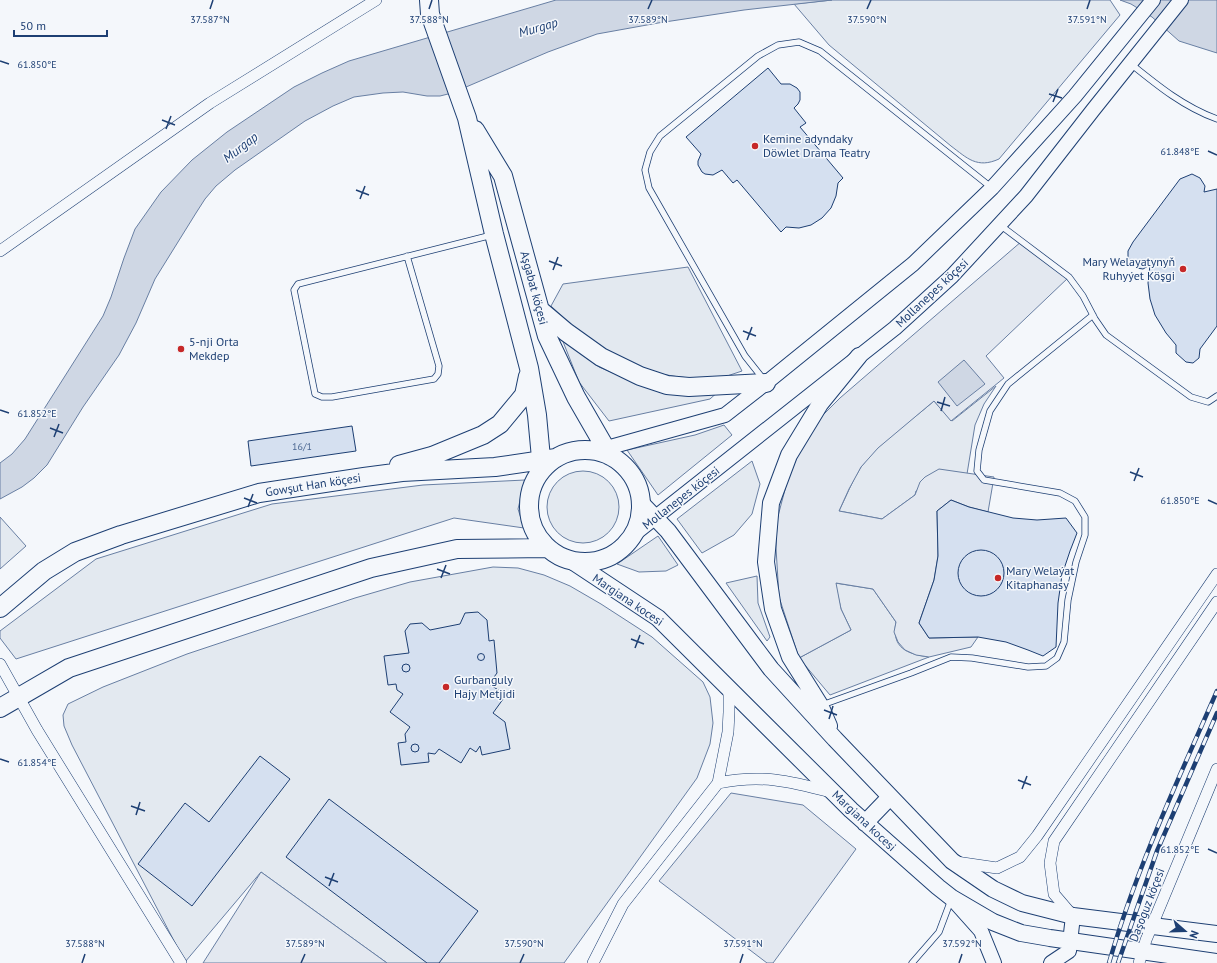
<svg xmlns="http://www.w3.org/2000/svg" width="1217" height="963" viewBox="0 0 1217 963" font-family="'PT Sans',sans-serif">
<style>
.green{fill:#e3e9f0;stroke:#687fa3}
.parking{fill:#e3e8f0;stroke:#687fa3}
.water{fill:#cfd7e4;stroke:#687fa3}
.building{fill:#d5e0f0;stroke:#1d3f73}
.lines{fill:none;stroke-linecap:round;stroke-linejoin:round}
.service-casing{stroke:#1d3f73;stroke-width:7}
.minor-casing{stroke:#1d3f73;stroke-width:12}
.tertiary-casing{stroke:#1d3f73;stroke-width:16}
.secondary-casing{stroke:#1d3f73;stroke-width:18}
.primary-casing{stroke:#1d3f73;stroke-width:20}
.service{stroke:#f4f7fb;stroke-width:5.5}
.minor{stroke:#f4f7fb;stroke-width:11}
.tertiary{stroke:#f4f7fb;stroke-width:14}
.secondary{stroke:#f4f7fb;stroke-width:16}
.primary{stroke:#f4f7fb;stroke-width:18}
.rail-casing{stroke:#1d3f73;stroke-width:4.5}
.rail{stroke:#f4f7fb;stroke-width:3;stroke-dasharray:9;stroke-linecap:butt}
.ticks{fill:none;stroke:#1d3f73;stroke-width:1.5}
.poi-dot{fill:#c62828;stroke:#f4f7fb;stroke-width:1.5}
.labels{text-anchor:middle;stroke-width:3;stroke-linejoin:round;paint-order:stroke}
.number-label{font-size:10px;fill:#4b6792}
.poi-label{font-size:12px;fill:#1d3f73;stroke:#f4f7fb;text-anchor:start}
.street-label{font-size:12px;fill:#1d3f73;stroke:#f4f7fb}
.water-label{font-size:13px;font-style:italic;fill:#1d3f73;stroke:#f4f7fb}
.ticks-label{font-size:10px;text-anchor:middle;fill:#1d3f73;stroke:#f4f7fb;stroke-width:3;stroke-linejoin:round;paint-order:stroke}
</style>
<rect width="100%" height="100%" fill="#f4f7fb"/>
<!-- green -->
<path class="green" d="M832,0h278l10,15 -121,144c-22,10 -32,-1 -48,-13l-122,-101 -35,-41z
M688,267l54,104 -27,9 -36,-3 -42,-7 -45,-25 -41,-39 12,-22z
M562,339l37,28 24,10 97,13 -10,9 -101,22 -30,-39z
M996,386l-12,18 -9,21 -8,49 -28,-4 -23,21 -1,4 -33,24 -43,-8c7,-14 13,-30 22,-44 17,-24 50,-46 73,-66l18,20z
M724,425l8,10 -74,60 -31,-45 68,-15z
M752,461l8,23 -8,30 -18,21 -32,18 -25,-34z
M547 507a36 36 0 1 1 72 0a36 36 0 1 1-72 0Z
M525,480l-7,29 6,19 -70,-10 -438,141 -16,-21v-7l96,-72 176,-55 151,-19z
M0,517l26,29 -26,23z
M658,536l20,29 -12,6 -27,1 -22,-8z
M493,567l25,1 26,7 26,11 31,18 51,33 51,45 7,15 3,26 -3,21 -13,34 -133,185h-177l-126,-91 -76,90 -113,-217 -8,-19 -1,-11 5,-11 35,-17 84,-33 168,-56 55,-16z
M757,576l1,27 12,34 -3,4 -41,-58z
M835,583l38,6 23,33c-5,26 11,32 33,35l-99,38 -31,-37 52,-28 -10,-21z"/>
<!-- parking -->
<path class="parking" d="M1022,241l47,36 -83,79 18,22 -53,43 -17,-20 -56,47 -17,19 -12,22 -10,22 43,8 33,-24 5,-13 5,-5 14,-8 55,8 -6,35 -19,-5 -18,-7 -14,11 1,45 -4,24 -15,43 10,15 49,-1 -7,10 -42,10 -13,-2 -11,-5 -7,-8 -4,-10 2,-10 -23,-33 -37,-6 5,26 10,21 -52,28 -20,-61 -3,-49 1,-28 10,-38 14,-35 20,-30 19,-19z
M731,793l72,12 53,44 -83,114h-6l-108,-82z
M261,872l126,91h-184z"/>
<!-- water -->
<path class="water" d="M556,0h276l-88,10 -86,13 -61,11 -49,18 -96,41 -12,3h-13l-24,-4 -20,1 -29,4 -21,9 -28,15 -70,49 -19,16 -11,13 -9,14 -41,66 -19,44 -17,32 -36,52 -36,58 -13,13 -12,9 -22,12v-36l12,-9 13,-15 78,-123 8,-19 13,-39 11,-29 26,-37 31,-32 35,-28 67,-45 28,-14 27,-12z
M1120,0h97v53l-38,-12 -27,-24 -21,-13z
M964,360l21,24 -28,22 -19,-24z"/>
<!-- building -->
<path class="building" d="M768,68l13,16h9l7,4 3,4v8l-2,4 -4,4 12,15 -6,4 43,51 -5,5 -2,13 -5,12 -9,10 -11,7 -12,3 -13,-1 -5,5 -44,-52 -4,3 -11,-13 -9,5 -8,-1 -3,-2 -4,-7v-4l3,-7 -15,-17z
M1192,174l8,4 5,8 -1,6 13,-3v137l-17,23 -1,9 -6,5 -7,-1 -10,-9v-8l-10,-12 -11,-18 -5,-16 -2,-16 2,-18 -7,4 -6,-1 -5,-3 -4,-7v-7l5,-9 47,-63z
M352,426l4,25 -105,15 -3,-25z
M951,500l18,7 44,11 24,2 29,-2 11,15 -7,18 -8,24 -4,28 -2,44 -13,9 -15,-6 -22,-8 -28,-5 -49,1 -10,-15 15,-43 4,-24 -1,-45z
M958 573a23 23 0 1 1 46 0a23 23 0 1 1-46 0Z
M478,612l9,8 2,21 5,-1 3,33 -8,11 17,11 -13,18 12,9 5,27 -28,6 -2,-9 -4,6 -6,-4 -9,15 -22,-14 -4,5 -7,-1 1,9 -28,3 -3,-22 8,-1 -1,-8 5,-7 -20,-15 13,-18 -6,-4 -1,-6 -8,1 -4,-29 25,-3 -4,-22 5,-7 12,-1 8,7 30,-6 5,-11z
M477.5 657a3.5 3.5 0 1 1 7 0a3.5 3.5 0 1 1-7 0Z
M402 668a4 4 0 1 1 8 0a4 4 0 1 1-8 0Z
M411 748a4 4 0 1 1 8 0a4 4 0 1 1-8 0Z
M260,756l30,23 -98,127 -54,-42 47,-61 24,19z
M329,799l149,112 -39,52h-12l-141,-106z"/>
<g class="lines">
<!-- service casing -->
<g class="service-casing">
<path id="service" d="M1131,64c27,22 53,43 86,55
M1000,225l69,52 14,19 12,23 11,16 85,62 17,5 9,-6
M407,256l32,110 -1,8 -4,5 -102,18h-10l-7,-3 -21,-104 4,-6 194,-49
M764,380l-19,-24 -96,-168 -4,-18 5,-18 10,-16 98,-80 20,-11 21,-3 21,9 172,137
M822,705l89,-32 40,-16 21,1 56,9 18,-1 11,-8 7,-16 4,-42 8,-38 9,-27v-18l-10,-16 -15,-8 -76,-13 -7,-9 2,-21 11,-39 18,-27 85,-69
M912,963l27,-31 12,-32"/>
</g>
<!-- minor casing -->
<g class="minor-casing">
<path id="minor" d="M0,251l210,-148 166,-103
M0,664l37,66 144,233
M718,783c43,-9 71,-2 113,9
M956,862l41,6 23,-11 17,-21 180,-262
M1072,915l-18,-21 -4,-31 4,-22 163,-239
M593,963l30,-59 95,-121 10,-51 1,-20v-24
M1139,963l7,-23 71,-171"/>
</g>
<!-- tertiary casing -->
<g class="tertiary-casing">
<path id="tertiary" d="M596,451l129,-36 41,-32 147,-119 79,-76 83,-92 78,-96
M633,535l262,-207 57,-52 74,-80 67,-86 88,-110
M956,903l25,28 13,32
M1051,963l18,-12 4,-35"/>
</g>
<!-- secondary casing -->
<g class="secondary-casing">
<path id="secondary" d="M641,503l27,28 103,138 64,70 117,122 41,28 29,14 51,13 144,18
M572,561l86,57 193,192 87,77 14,11 41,24 28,11 29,5 167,24
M829,726l-9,-21 -30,-48 -17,-48 -7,-47 5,-59 18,-48 31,-51 39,-48
M865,823l25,-26"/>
</g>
<!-- primary casing -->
<g class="primary-casing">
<path id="primary" d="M429,0l1,14 37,104 27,116 35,134 8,47 5,54
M475,130l28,46 44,160 29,61 34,59
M540,310l26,22 35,25 39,19 27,9 22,2 77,-4
M529 506a56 56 0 1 1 112 0a56 56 0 1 1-112 0Z
M399,465l33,-9 51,-21 17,-11 24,-29 4,-19
M0,608l44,-37 31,-19 46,-17 138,-42 105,-16 38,-5 93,-5 61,-9
M0,708l69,-40 302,-100 86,-19 90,-1"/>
</g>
<!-- service -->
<use href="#service" class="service"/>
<!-- minor -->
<use href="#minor" class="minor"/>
<!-- tertiary -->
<use href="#tertiary" class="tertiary"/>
<!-- secondary -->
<use href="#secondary" class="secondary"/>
<!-- primary -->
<use href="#primary" class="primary"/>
<!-- rail casing -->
<g class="rail-casing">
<path id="rail" d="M1109,963c27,-94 69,-183 108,-272
M1118,963l39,-112 60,-138"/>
</g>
<!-- rail -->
<use href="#rail" class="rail"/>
</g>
<!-- ticks -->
<path class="ticks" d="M210,9l3,-9M429,9l3,-9M648,9l4,-9M867,9l4,-9M1087,9l3,-9M0,61l9,3M1049,94l13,4M1053,102l5,-13M162,120l13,5M166,129l5,-13M1208,151l9,4M356,190l13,5M360,199l5,-13M549,261l13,5M553,270l5,-13M743,331l13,5M747,340l5,-13M937,402l13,4M0,410l9,3M941,411l4,-14M50,428l13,5M54,437l5,-13M1130,472l13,5M1134,481l5,-13M244,498l13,5M1208,500l9,4M248,507l5,-13M437,569l13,5M441,578l5,-13M631,639l13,5M635,648l5,-13M824,710l13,5M829,719l4,-13M0,759l9,3M1018,780l13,5M1022,789l5,-13M131,806l14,5M136,815l4,-13M1208,849l9,4M325,877l13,5M329,886l5,-13M82,963l3,-9M301,963l4,-9M520,963l4,-9M740,963l3,-9M959,963l3,-9"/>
<!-- markers -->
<g class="poi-dot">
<circle cx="755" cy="146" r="4"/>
<circle cx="1183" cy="269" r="4"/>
<circle cx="181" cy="349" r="4"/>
<circle cx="998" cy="578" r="4"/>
<circle cx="446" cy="687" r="4"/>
</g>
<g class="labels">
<!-- number labels -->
<g class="number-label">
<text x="302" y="450">16/1</text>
</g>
<!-- poi labels -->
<g class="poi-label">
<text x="763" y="143">Kemine adyndaky<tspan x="763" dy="14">Döwlet Drama Teatry</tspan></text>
<text x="1175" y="266" text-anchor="end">Mary Welayatynyň<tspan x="1175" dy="14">Ruhyýet Köşgi</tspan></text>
<text x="189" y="346">5-nji Orta<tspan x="189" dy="14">Mekdep</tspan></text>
<text x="1006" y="575">Mary Welaýat<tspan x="1006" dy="14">Kitaphanasy</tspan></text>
<text x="454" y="684">Gurbanguly<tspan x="454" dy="14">Hajy Metjidi</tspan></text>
</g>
<!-- street labels -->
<g class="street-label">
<text transform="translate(534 288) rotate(75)" y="4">Aşgabat köçesi</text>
<text transform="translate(932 293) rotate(-43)" y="4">Mollanepes köçesi</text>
<text transform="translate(313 485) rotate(-9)" y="4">Gowşut Han köçesi</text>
<text transform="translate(681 498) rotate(-38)" y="4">Mollanepes köçesi</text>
<text transform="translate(628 600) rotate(34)" y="4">Margiana kocesi</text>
<text transform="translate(864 821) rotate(43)" y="4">Margiana kocesi</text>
<text transform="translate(1147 905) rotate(-69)" y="4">Daşoguz köçesi</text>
</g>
<!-- water labels -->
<g class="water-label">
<text transform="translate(538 27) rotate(-16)" y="5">Murgap</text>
<text transform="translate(240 147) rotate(-38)" y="5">Murgap</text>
</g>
</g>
<g class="ticks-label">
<text x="210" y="23">37.587°N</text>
<text x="429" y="23">37.588°N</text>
<text x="648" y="23">37.589°N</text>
<text x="867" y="23">37.590°N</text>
<text x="1087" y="23">37.591°N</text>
<text x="37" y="68">61.850°E</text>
<text x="1180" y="155">61.848°E</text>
<text x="37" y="417">61.852°E</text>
<text x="1180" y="504">61.850°E</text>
<text x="37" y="766">61.854°E</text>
<text x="1180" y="853">61.852°E</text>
<text x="85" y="947">37.588°N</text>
<text x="305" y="947">37.589°N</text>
<text x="524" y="947">37.590°N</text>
<text x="743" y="947">37.591°N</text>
<text x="962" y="947">37.592°N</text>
</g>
<!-- north arrow -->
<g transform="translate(1185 931) rotate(110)" stroke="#f4f7fb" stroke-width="3" paint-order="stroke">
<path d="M0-3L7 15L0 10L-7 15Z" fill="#1d3f73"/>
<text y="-6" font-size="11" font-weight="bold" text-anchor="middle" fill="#1d3f73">N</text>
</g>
<!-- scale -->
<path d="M14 30v6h93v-6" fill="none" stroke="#1d3f73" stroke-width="2"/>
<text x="20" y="30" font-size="12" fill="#1d3f73" stroke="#f4f7fb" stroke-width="3" paint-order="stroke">50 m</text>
</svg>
